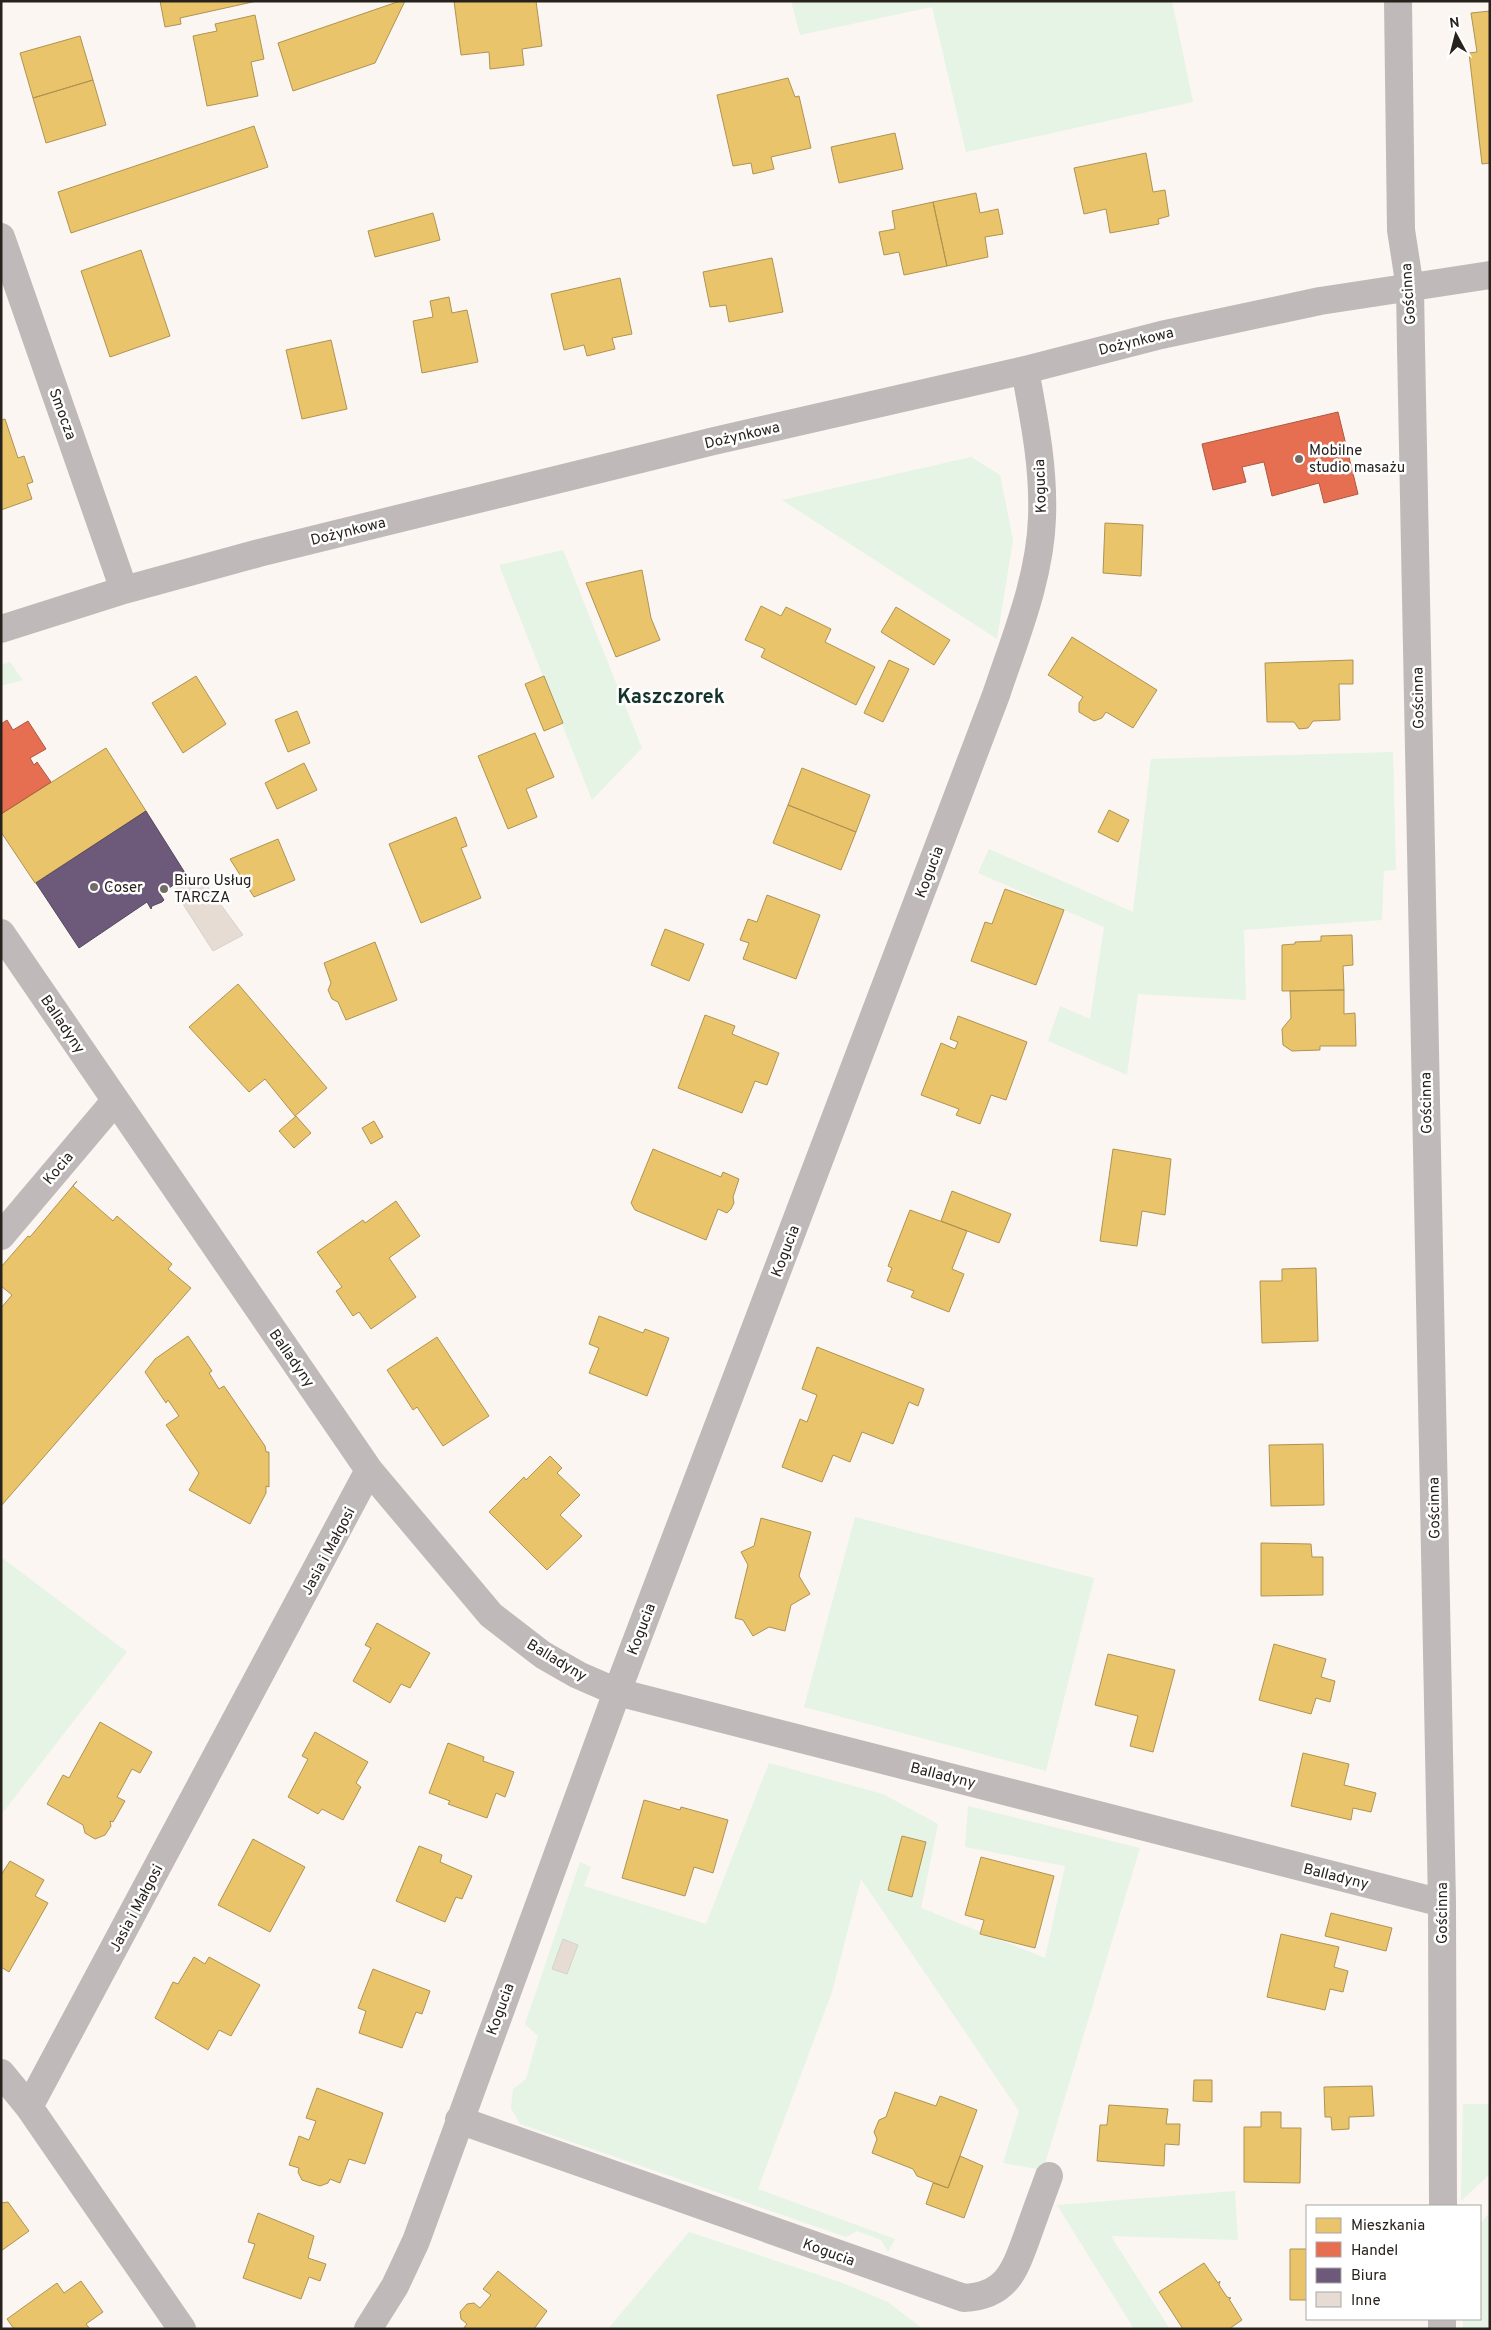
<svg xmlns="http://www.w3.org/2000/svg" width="1491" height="2330" viewBox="0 0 1491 2330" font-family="Overpass,sans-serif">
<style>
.green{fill:#e5f4e4}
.homes{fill:#e9c46a;stroke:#af9353}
.shops{fill:#e76f51;stroke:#ae5841}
.offices{fill:#6d597a;stroke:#58485e}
.building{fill:#e7dcd3;stroke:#d7d1cc}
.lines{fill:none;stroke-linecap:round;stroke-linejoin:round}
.minor{stroke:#bfbab9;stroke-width:28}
.poi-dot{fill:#726c67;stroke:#fff;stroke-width:2}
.labels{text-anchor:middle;stroke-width:5;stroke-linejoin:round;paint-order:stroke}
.street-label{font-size:15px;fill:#28221d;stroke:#fff}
.poi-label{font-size:15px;fill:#28221d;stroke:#fff;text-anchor:start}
.district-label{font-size:20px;font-weight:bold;fill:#13332b;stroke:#fff}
</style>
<rect width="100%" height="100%" fill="#fbf6f1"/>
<!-- green -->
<path class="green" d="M791,1h381l21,101 -227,50 -34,-145 -132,28z
M971,457l29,18 13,65 -16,99 -215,-139z
M563,550l79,198 -50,52 -93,-235z
M10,662l13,18 -22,6v-21z
M1393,752l3,118 -12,1 -2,49 -138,10 2,70 -108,-6 -11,81 -79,-34 12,-35 30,13 14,-92 -126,-54 11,-24 144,63 18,-153z
M855,1517l239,61 -48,193 -242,-64z
M1,1557l126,95 -126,163z
M769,1763l114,31 55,30 -17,84 124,50 20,-92 -100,-19 3,-41 172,42 -97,322 -40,-7 16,-52 -158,-232 -29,113 -74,197 137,50 -7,13 -7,-12 -24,-9 -11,6 -326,-113 -9,-16 2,-19 13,-10 12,-43 -13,-12 55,-162 11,5 -7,19 122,38z
M1463,2104h27v70l-29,27z
M1235,2191l3,49 -127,-4 59,93h-36l-77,-124z
M1490,2212v117h-27v-10h17v-95z
M689,2232l151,50 48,20 35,27h-315z"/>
<!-- homes -->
<path class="homes" d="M160,1h97l-77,17 1,6 -16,3z
M400,1h5l-30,62 -82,28 -15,-48z
M454,1h82l6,45 -20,3 2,16 -34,4 -1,-17 -28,3z
M1490,11v152l-8,1 -13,-111 8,-1 -6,-39z
M255,15l9,44 -13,3 7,34 -51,10 -14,-70 24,-5 -2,-7z
M80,36l13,44 -60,18 -13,-45z
M788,78l7,19 4,-1 12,52 -40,9 3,12 -21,5 -2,-11 -18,3 -16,-71z
M93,80l13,45 -60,18 -13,-45z
M254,126l14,41 -197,66 -13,-41z
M895,133l8,36 -64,14 -8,-36z
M1146,153l7,39 12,-2 4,26 -11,3 1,5 -49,9 -4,-24 -22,5 -10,-46z
M976,193l4,20 18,-4 5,25 -18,3 3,20 -41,9 -14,-64z
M933,202l14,64 -43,9 -5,-23 -15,3 -5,-23 16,-3 -3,-18z
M433,213l7,27 -65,17 -7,-26z
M141,250l29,86 -60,21 -29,-86z
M772,258l11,54 -54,10 -3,-17 -16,2 -7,-35z
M620,278l12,56 -20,4 3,11 -28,7 -3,-11 -20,5 -13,-56z
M449,297l3,16 15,-3 11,52 -56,11 -9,-52 20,-4 -3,-16z
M331,340l16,69 -45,10 -16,-69z
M5,419l13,39 6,-2 9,26 -6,2 5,15 -31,11v-90z
M1105,523l38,2 -2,51 -38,-3z
M642,570l9,48 9,22 -44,17 -30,-74z
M761,606l20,10 5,-9 45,22 -6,13 50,25 -19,38 -95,-48 4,-8 -20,-9z
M896,607l54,33 -16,25 -53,-33z
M1072,637l85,53 -24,38 -27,-16 -4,6 -8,3 -15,-9v-9l4,-6 -35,-22z
M889,660l20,9 -26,53 -19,-9z
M1353,660v24h-14l1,36 -27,1 -5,7 -9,1 -5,-7h-27l-2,-59z
M196,676l30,48 -43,29 -31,-50z
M544,676l19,47 -19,8 -19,-47z
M297,711l13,32 -22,9 -13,-32z
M535,733l19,44 -28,12 11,28 -29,12 -30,-73z
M106,748l40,63 -111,72 -34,-51v-18z
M304,763l13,27 -40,19 -12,-26z
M802,768l68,27 -14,37 -68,-27z
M788,805l68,27 -15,38 -68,-27z
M1109,810l20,10 -11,22 -20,-10z
M456,817l11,29 -6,2 20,50 -60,25 -32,-79z
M278,839l17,41 -41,17 -24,-38z
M1005,889l59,21 -28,75 -65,-24 14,-39 7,2z
M767,895l53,20 -24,64 -53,-20 6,-16 -9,-3 8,-21 9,3z
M665,929l39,15 -15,37 -38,-16z
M1352,935l1,30 -10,1 1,24 -62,1v-46l13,-1v-2l26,-1v-5z
M375,942l22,58 -51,20 -8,-18 -6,-3 -4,-9 3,-7 -7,-20z
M238,984l89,104 -32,28 -30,-37 -16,13 -60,-65z
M1344,990v24l11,-1 1,33h-36v4l-28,1 -9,-6 -1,-16 9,-11 -1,-27z
M705,1015l30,11 -3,8 47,19 -12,32 -12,-4 -13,32 -64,-25z
M958,1016l69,26 -21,58 -15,-5 -11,29 -24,-9 3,-6 -38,-14 20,-52 14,6 3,-7 -8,-3z
M296,1116l15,17 -17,15 -15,-17z
M374,1121l9,16 -12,7 -9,-16z
M653,1149l68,28 2,-5 16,7 -6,18 1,6 -3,6 -4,4 -9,-4 -12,31 -71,-30 -4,-7z
M1113,1149l58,10 -6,56 -23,-4 -5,35 -37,-5z
M77,1181l-4,5 40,35 4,-5 55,48 -4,5 23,19 -190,218v-198l11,-13 -11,-9v-19l27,-31 2,1z
M952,1191l59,23 -12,29 -58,-22z
M396,1201l24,35 -31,22 27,39 -45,32 -12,-17 -6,4 -17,-25 6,-4 -25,-35 46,-32 2,3z
M910,1210l57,21 -15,38 12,5 -15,38 -38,-15 3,-6 -27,-10 5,-13 -4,-2z
M1316,1268l2,73 -56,2 -2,-62h22v-12z
M599,1316l44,17 2,-4 24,9 -22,58 -58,-23 10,-25 -10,-4z
M188,1336l24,35 -3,2 10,16 5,-3 41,60 1,6h3v35l-3,-1v7l-16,31 -61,-34 10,-17 -33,-48 13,-9 -11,-16 -2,3 -21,-31 10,-13z
M437,1337l52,79 -46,30 -26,-39 -4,3 -26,-40z
M817,1347l107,42 -6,17 -9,-4 -16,42 -31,-12 -12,30 -17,-7 -11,27 -40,-15 18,-48 7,3 10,-27 -15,-6z
M1323,1444l1,61 -53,1 -2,-61z
M550,1456l12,12 -5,5 23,22 -20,20 22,21 -35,34 -58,-58 35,-35 2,3z
M761,1518l50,14 -12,44 11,18 -19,11 -6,26 -16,-4 -16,9 -10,-16 -8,-2 13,-53 -7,-13 13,-6z
M1261,1543l50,1 1,13h11v38l-62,1z
M377,1623l53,30 -20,35 -9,-4 -11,19 -37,-22 18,-33 -6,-3z
M1274,1644l52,15 -5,18 14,4 -5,21 -14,-4 -5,16 -52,-14z
M1108,1654l67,16 -22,82 -23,-6 8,-30 -43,-11z
M100,1722l52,30 -12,21 -8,-4 -15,28 8,4 -12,21 -3,-1 1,5 -6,9 -10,4 -10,-6 -2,-8 -36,-21 16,-29 6,3z
M315,1732l53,30 -12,21 5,4 -18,33 -21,-11 -4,5 -30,-17 20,-38 -6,-3z
M448,1743l36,14 -1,4 31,11 -9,25 -9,-4 -9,25 -39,-14 2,-3 -21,-8z
M1303,1753l46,11 -5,21 32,8 -5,19 -18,-4 -2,12 -60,-14z
M644,1800l36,10 1,-3 47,13 -15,53 -19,-6 -9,29 -63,-18z
M902,1836l24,6 -14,55 -24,-7z
M253,1839l52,28 -35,65 -52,-27z
M419,1846l23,9 -2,7 32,14 -10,23 -6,-2 -11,25 -49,-21z
M981,1857l73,19 -19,72 -55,-14 4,-14 -19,-5z
M10,1861l34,19 -9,16 13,7 -39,69 -8,-5v-92z
M1331,1913l61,15 -6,23 -61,-15z
M1281,1934l58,13 -5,20 14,4 -5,21 -13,-3 -5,21 -58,-13z
M194,1957l11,7 4,-7 51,28 -29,51 -12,-6 -11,20 -53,-32 18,-36 5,2z
M373,1969l57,22 -8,23 -6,-2 -14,36 -43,-15 7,-22 -8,-3z
M1194,2080h18v22l-19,-1z
M1372,2086l2,30 -25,1v12l-17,1 -1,-13h-6l-1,-30z
M317,2088l66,25 -18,51 -16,-5 -9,24 -10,-4 -2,4 -8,3 -18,-6 -4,-8 1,-4 -10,-3 10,-29 10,4 7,-19 -10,-3z
M895,2092l41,14 4,-10 37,14 -29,78 -31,-12 -4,-7 -41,-16 5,-14 -3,-7 5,-12 7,-3z
M1109,2105l59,4 -2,15h14l-1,21 -14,-1 -1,22 -67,-5 3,-36h7z
M1261,2112h20v16h20l-1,55 -56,-1v-55h17z
M960,2156l23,10 -19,52 -38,-14 7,-21 15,5z
M8,2202l21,29 -28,20v-48z
M258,2213l56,23 -6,22 18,6 -6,17 -11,-4 -8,22 -58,-21 12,-34 -7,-2z
M1290,2249h17v51h-17z
M1204,2263l14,20 2,-2 -1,4 8,12 4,1 -2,1 13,21 -13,9h-46l-24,-37z
M498,2271l49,40 -13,18h-71l4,-5 -6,-5 -1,-7 7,-8 7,-1 6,5 11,-13 -8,-6z
M81,2281l22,31 -17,12 4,5h-76l-7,-10 50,-36 7,10z"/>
<!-- shops -->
<path class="shops" d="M1338,412l20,82 -34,9 -5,-20 -47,13 -8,-34 -22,5 4,15 -33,8 -11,-46z
M7,720l6,10 15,-9 18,28 -16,9 4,7 3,-3 14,20 -50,32v-90z"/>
<!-- offices -->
<path class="offices" d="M146,811l41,65 -27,18 4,6 -2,2 -10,4 -1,3 -4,-7 -68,46 -43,-65z"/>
<!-- building -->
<path class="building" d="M199,875l44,60 -30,16 -39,-61z
M563,1939l15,6 -11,29 -15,-5z"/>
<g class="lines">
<!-- minor -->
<path class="minor" d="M1398,1l3,229 9,58 1,59 31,1556 1,303
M1,237l123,353
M1,629l123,-39 135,-37 455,-112 311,-71 136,-35 159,-34 170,-26
M1,933l368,537 122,145 52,40 35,20 39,17 825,211
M1,1236l114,-135
M1,2073l28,34 153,222
M29,2107l340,-637
M459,2120l505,178c44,-2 51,-29 64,-64 7,-20 14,-39 21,-58
M368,2329l27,-43 21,-45 201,-549 379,-997c19,-57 44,-116 46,-177 2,-51 -8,-99 -17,-148
M1442,2329v-10"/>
</g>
<!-- markers -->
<g class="poi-dot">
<circle cx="1299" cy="459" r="5"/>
<circle cx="94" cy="887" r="5"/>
<circle cx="164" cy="889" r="5"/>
</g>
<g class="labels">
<!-- street labels -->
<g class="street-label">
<text transform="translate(1408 294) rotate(-94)" y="5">Gościnna</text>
<text transform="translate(1136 341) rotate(-14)" y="5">Dożynkowa</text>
<text transform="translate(63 414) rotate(70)" y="5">Smocza</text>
<text transform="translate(742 435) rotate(-13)" y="5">Dożynkowa</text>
<text transform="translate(1040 486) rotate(-92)" y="5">Kogucia</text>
<text transform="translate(348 531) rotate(-14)" y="5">Dożynkowa</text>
<text transform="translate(1418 698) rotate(-91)" y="5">Gościnna</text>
<text transform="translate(929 872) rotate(-69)" y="5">Kogucia</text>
<text transform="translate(63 1024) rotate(56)" y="5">Balladyny</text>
<text transform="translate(1426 1103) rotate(-91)" y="5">Gościnna</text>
<text transform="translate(58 1168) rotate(-50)" y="5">Kocia</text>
<text transform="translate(785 1251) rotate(-69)" y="5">Kogucia</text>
<text transform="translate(292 1358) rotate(55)" y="5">Balladyny</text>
<text transform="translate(1434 1508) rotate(-91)" y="5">Gościnna</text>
<text transform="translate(328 1551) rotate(-62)" y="5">Jasia i Małgosi</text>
<text transform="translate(641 1629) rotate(-69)" y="5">Kogucia</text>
<text transform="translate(557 1660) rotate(31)" y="5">Balladyny</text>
<text transform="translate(943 1775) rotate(14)" y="5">Balladyny</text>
<text transform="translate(1336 1876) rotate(14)" y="5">Balladyny</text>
<text transform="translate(136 1908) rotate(-62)" y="5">Jasia i Małgosi</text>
<text transform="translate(1442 1913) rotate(-90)" y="5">Gościnna</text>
<text transform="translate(500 2009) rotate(-70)" y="5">Kogucia</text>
<text transform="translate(829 2252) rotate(20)" y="5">Kogucia</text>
</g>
<!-- poi labels -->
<g class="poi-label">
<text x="1309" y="455">Mobilne<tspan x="1309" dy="17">studio masażu</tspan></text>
<text x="174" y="885">Biuro Usług<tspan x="174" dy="17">TARCZA</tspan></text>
<text x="104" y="892">Coser</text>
</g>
<!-- district labels -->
<g class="district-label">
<text x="671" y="703">Kaszczorek</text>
</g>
</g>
<!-- border -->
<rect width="1491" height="2330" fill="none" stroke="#28221d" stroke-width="5"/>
<!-- legend -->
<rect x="1306" y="2205" width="175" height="115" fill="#ffffff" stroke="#a9a7a5"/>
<rect x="1316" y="2218" width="25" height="15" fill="#e9c46a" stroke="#a9a7a5"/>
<text x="1351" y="2230" font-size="15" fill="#28221d">Mieszkania</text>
<rect x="1316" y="2242" width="25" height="15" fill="#e76f51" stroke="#a9a7a5"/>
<text x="1351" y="2255" font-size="15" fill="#28221d">Handel</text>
<rect x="1316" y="2268" width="25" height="15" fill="#6d597a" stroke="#a9a7a5"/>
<text x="1351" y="2280" font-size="15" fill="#28221d">Biura</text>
<rect x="1316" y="2292" width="25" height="15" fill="#e7dcd3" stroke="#a9a7a5"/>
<text x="1351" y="2305" font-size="15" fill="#28221d">Inne</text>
<!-- north arrow -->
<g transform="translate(1456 35) rotate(353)" stroke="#ffffff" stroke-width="4" paint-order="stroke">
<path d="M0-4L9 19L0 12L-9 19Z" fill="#28221d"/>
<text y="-8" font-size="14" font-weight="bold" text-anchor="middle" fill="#28221d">N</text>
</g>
</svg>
